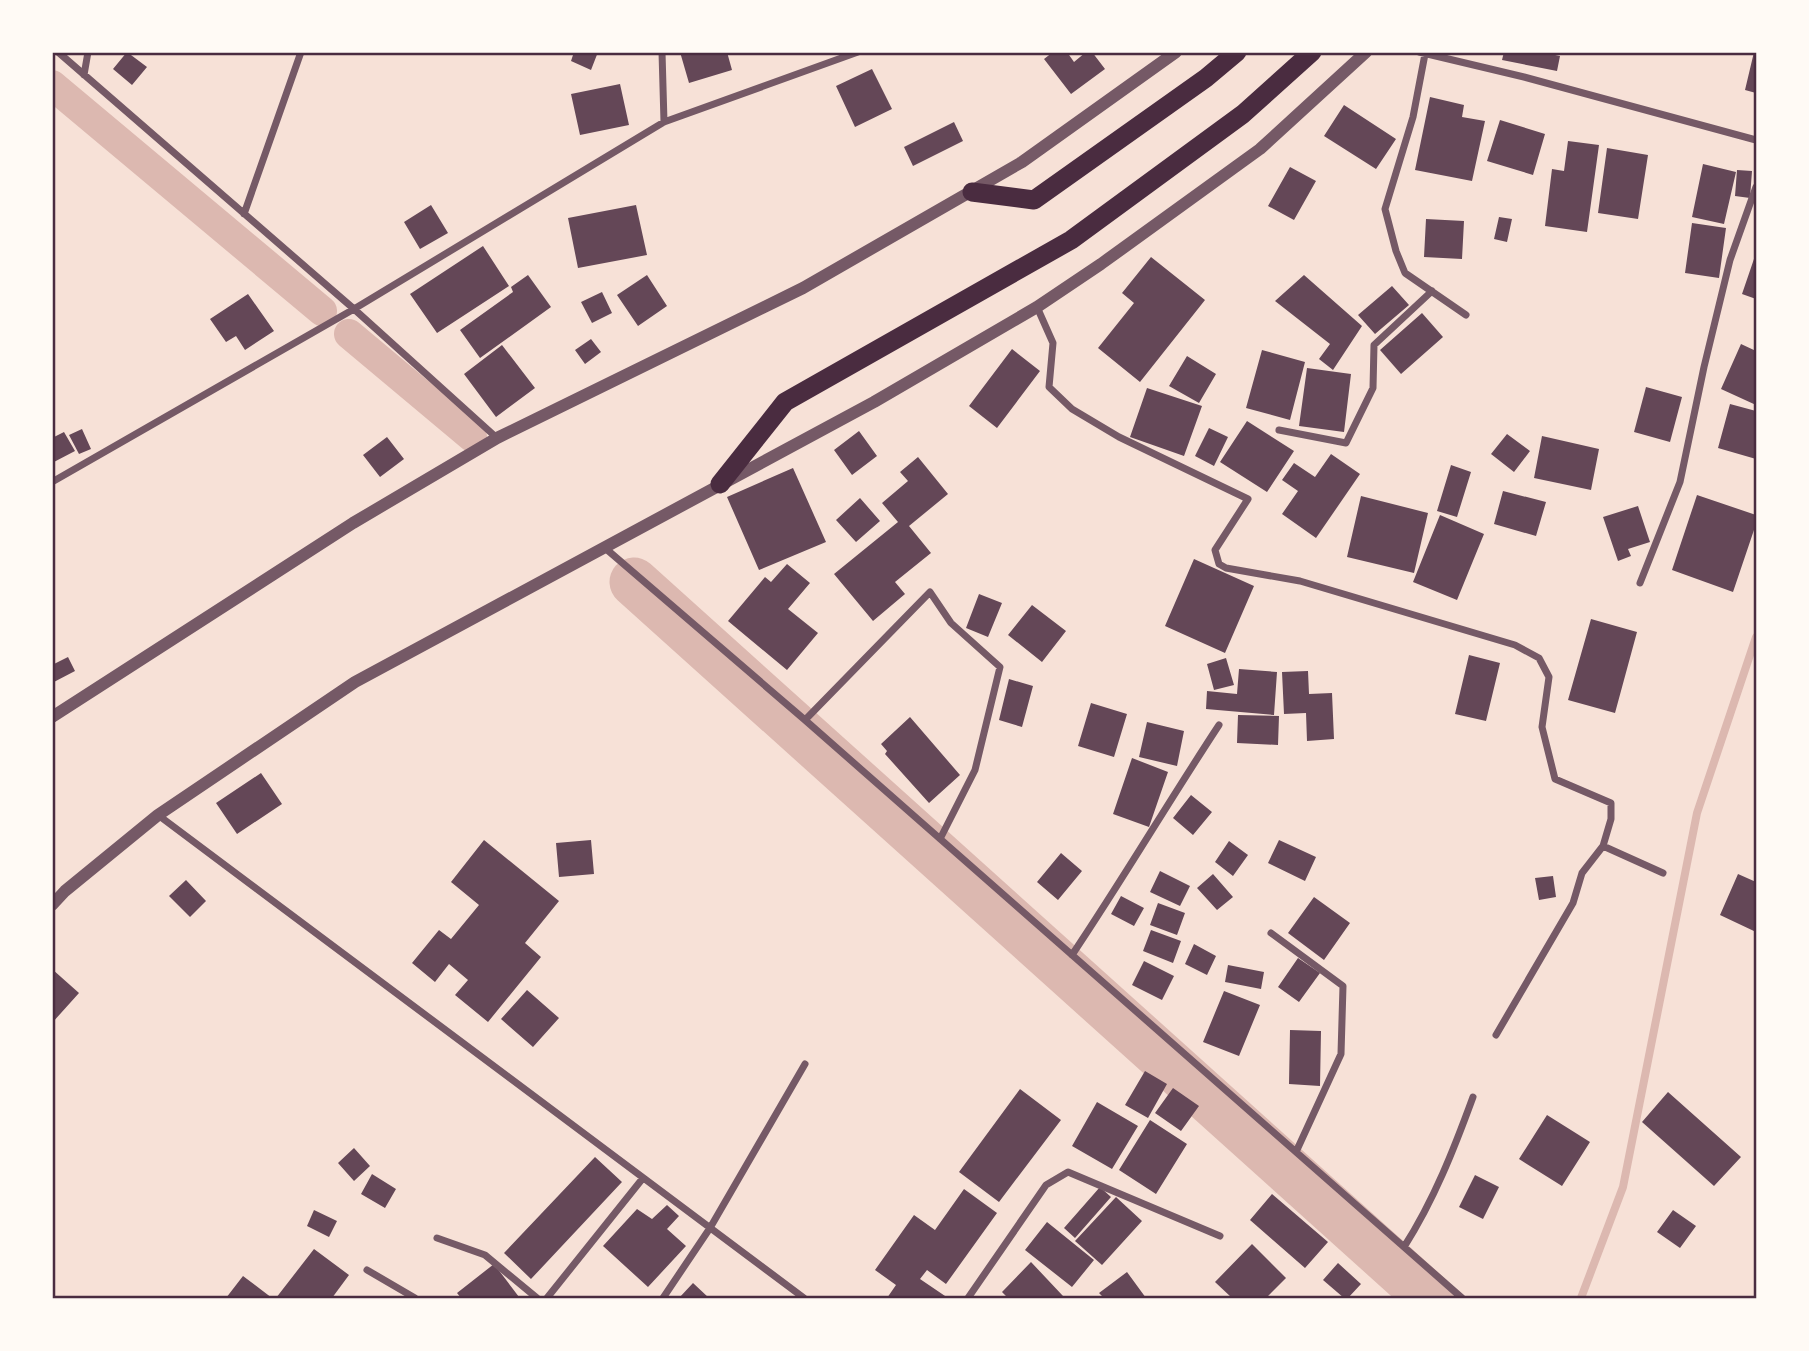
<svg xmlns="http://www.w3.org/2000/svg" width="1809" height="1351" viewBox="0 0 1809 1351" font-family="Commissioner,sans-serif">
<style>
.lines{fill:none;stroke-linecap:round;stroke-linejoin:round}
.stream{stroke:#dcb8b0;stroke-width:8}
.canal{stroke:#dcb8b0;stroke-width:30}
.river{stroke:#dcb8b0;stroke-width:49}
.building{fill:#644757}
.minor{stroke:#755966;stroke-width:7}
.tertiary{stroke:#755966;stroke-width:12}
.trunk{stroke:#4a2c40;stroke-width:19}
.neatline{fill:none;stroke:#4a2c40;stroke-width:2.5}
</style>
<rect width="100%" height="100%" fill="#f7e1d7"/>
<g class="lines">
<!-- stream -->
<path class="stream" d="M1581,1298l42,-111 74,-374 59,-176"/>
<!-- canal -->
<path class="canal" d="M52,85l270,226
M349,334l123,103"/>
<!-- river -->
<path class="river" d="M634,582l796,716"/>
</g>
<!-- building -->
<path class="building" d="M127,52l20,15 -15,18 -19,-16z
M574,52h24l-7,18 -20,-9z
M680,52h47l5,18 -43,13z
M1053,52h14l7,10 12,-10h6l13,17 -34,25 -27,-35z
M1504,52h37l19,4 -3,15 -55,-11z
M1754,52h2v41l-11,-3z
M872,69l20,40 -37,18 -19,-41z
M620,84l9,41 -49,10 -9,-41z
M1430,97l34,8 -2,12 23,4 -13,60 -57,-11z
M1344,105l52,34 -20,30 -52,-33z
M1500,120l45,14 -12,41 -46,-14z
M954,122l9,19 -50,25 -9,-19z
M1568,141l31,4 -12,87 -42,-6 7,-57 12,2z
M1607,148l41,7 -10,64 -40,-6z
M1703,164l33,8 -12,52 -32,-7z
M1290,167l26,14 -22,39 -26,-14z
M1737,170l15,1 -2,27 -15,-2z
M431,205l17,28 -28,16 -16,-27z
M636,205l11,50 -69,13 -10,-50z
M1499,217l13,2 -5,23 -13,-3z
M1426,219l38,2 -2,38 -38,-2z
M1692,223l34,5 -7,50 -34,-5z
M483,246l26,40 -72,47 -27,-39z
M1756,253v46l-14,-5z
M1151,257l54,43 -65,82 -42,-34 36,-45 -12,-10z
M528,275l23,32 -71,51 -20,-28 53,-38 -2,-5z
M647,275l20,31 -29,20 -21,-31z
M1304,275l58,51 -29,44 -14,-11 11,-15 -55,-43z
M1392,286l17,19 -34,29 -17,-19z
M602,292l10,21 -20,10 -11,-21z
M248,294l26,37 -29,19 -9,-14 -10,6 -16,-23z
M1422,313l21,24 -42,37 -21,-24z
M591,339l10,13 -16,12 -10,-14z
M1741,344l15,7v54l-35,-16z
M502,345l33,43 -39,29 -32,-43z
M1012,349l28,22 -43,57 -28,-22z
M1262,350l43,12 -15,58 -44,-12z
M1187,356l29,18 -17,29 -30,-17z
M1307,368l44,6 -7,58 -45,-6z
M1646,387l36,10 -12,45 -36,-10z
M1147,388l55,18 -18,50 -54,-19z
M1730,404l26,7v48l-38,-11z
M1247,421l47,30 -27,41 -47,-30z
M1209,428l19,9 -14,29 -19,-10z
M82,429l9,20 -12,5 -10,-19z
M859,431l18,25 -25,19 -18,-25z
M64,432l11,19 -23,12v-25z
M1507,434l23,17 -16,21 -23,-18z
M1542,436l57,13 -8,41 -57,-12z
M387,437l17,22 -24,18 -17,-22z
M1331,454l29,20 -44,64 -34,-24 16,-23 -16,-11 12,-17 21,14z
M918,457l30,37 -39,32 22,27 -36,29 10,12 -32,27 -39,-47 64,-52 -16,-19 26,-22 -8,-9z
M1451,465l20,7 -14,45 -20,-6z
M793,468l33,74 -67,28 -32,-73z
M1503,491l43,11 -10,34 -42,-12z
M1697,495l59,20v9l-23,68 -61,-22z
M1361,496l67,17 -14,60 -67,-16z
M860,498l20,23 -24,21 -20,-22z
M1638,506l12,36 -22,7 3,7 -13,5 -15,-44z
M1440,515l44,19 -27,66 -44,-18z
M1194,559l60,27 -29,67 -60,-27z
M787,564l23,19 -22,26 30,24 -31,37 -59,-49 37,-44 6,5z
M979,594l23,9 -14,34 -22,-9z
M1032,605l34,26 -24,31 -34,-27z
M1591,619l46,13 -22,81 -47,-13z
M1469,655l31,8 -14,58 -31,-7z
M68,657l7,14 -23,12v-18z
M1226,658l8,27 -20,5 -7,-26z
M1239,669l38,3 -3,43 -68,-6 1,-18 30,3z
M1308,671l1,23 23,-1 2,46 -27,2 -1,-28 -22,1 -2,-42z
M1009,679l24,7 -11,41 -23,-7z
M1091,703l36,11 -13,43 -36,-11z
M1238,715l41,1 -1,29 -41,-2z
M910,717l50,58 -31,28 -44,-49 2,-3 -6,-7z
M1147,722l37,9 -7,35 -38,-9z
M1132,758l36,14 -19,55 -36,-13z
M261,773l21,31 -45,30 -21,-31z
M1191,795l21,17 -19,23 -20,-17z
M484,840l75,61 -34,42 16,14 -53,65 -33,-27 13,-15 -19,-16 -14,18 -23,-19 27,-33 12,9 28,-34 -28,-23z
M591,840l3,34 -35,3 -3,-34z
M1279,840l37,17 -11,24 -37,-18z
M1229,841l19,14 -15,21 -18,-14z
M1061,853l21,18 -24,29 -21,-18z
M1160,871l30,15 -10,20 -30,-14z
M1213,874l20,23 -16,13 -20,-22z
M1738,874l18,8v50l-36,-17z
M1553,876l3,21 -17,3 -4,-22z
M186,880l20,21 -16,16 -21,-21z
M1121,896l23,12 -10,18 -23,-12z
M1314,897l36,26 -26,37 -36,-27z
M1158,903l27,10 -8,22 -27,-10z
M1151,930l30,11 -8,22 -30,-12z
M1194,944l22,12 -9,19 -22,-11z
M1298,958l22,15 -21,29 -21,-15z
M1144,961l30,15 -12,24 -30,-15z
M1228,965l36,7 -3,17 -36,-7z
M52,969l27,24 -27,30z
M527,990l32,28 -26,29 -32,-28z
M1224,991l36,14 -21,51 -36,-14z
M1290,1030l31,1 -1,55 -31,-2z
M1145,1071l22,13 -19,34 -23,-13z
M1173,1088l26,18 -18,25 -26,-18z
M1020,1089l41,31 -62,82 -40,-30z
M1668,1092l73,65 -27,29 -72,-64z
M1097,1102l41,24 -26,43 -40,-23z
M1547,1115l43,27 -28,44 -43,-27z
M1150,1120l37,24 -31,50 -37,-24z
M354,1148l16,18 -16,15 -16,-18z
M595,1157l27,25 -91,97 -27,-26z
M372,1174l24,15 -11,19 -24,-14z
M1475,1175l24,12 -16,32 -24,-12z
M1100,1187l11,10 -36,41 -11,-10z
M964,1189l33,24 -51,71 -19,-14 -7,9 28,19h-61l9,-13 -21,-15 39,-55 21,15z
M1272,1194l56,48 -23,26 -55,-48z
M1116,1197l26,24 -40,44 -27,-24z
M667,1205l12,11 -12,13 19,17 -38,41 -45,-41 34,-37 15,10z
M314,1210l23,11 -8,16 -22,-11z
M1673,1210l23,16 -16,22 -23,-16z
M1047,1222l47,38 -22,27 -47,-37z
M1252,1244l34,34 -20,20h-34l-17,-16z
M314,1249l35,26 -17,23h-56z
M1031,1262l32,34 -3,2h-52l-6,-6z
M1338,1263l23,21 -13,14h-4l-21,-18z
M494,1264l25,33 -58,1 -4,-5z
M1127,1272l19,26h-42l-5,-5z
M243,1276l29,22h-46z
M693,1283l16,15h-30z"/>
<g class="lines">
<!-- minor -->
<path class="minor" d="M58,52l296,257 143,129
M662,52l2,70
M1419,52l105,25 232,63
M1425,54l-12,63 -28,92 11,42 9,22 61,42
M84,75l4,-23
M244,214l57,-162
M1037,307l16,36 -4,44 23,22 47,28 129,62 -33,51 4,14 7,4 74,13 215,64 24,13 10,19 -7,50 13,52 56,24v16l-8,27 60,27
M1279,430l67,13 27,-55 1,-43 58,-54
M52,482l302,-173 310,-187 194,-70
M605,548l200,172 657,578
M1640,583l40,-101 24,-115 26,-107 26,-73
M805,720l125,-128 21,31 49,44 -25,103 -35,69
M158,815l646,483
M1271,933l72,53 -2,68 -45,98
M1072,955c51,-76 97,-154 147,-230
M1496,1035l77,-132 9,-30 21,-27
M437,1238l48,17 52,43
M1404,1247c30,-47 50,-98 69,-150
M367,1270l48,28
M547,1298l96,-120
M663,1298l47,-70 95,-164
M968,1298l78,-113 22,-13 152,64"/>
<!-- tertiary -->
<path class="tertiary" d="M52,717l301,-194 144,-85 306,-150 219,-126 154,-110
M52,905l13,-14 93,-76 197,-133 519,-280 163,-95 64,-43 159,-115 106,-97"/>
<!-- trunk -->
<path class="trunk" d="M972,192l62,8 172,-122 31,-26
M720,484l65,-82 286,-162 172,-126 69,-62"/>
</g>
<!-- border -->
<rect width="1809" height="1351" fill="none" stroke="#fffaf5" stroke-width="108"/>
<rect x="54" y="54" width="1701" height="1243" class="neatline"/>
</svg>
